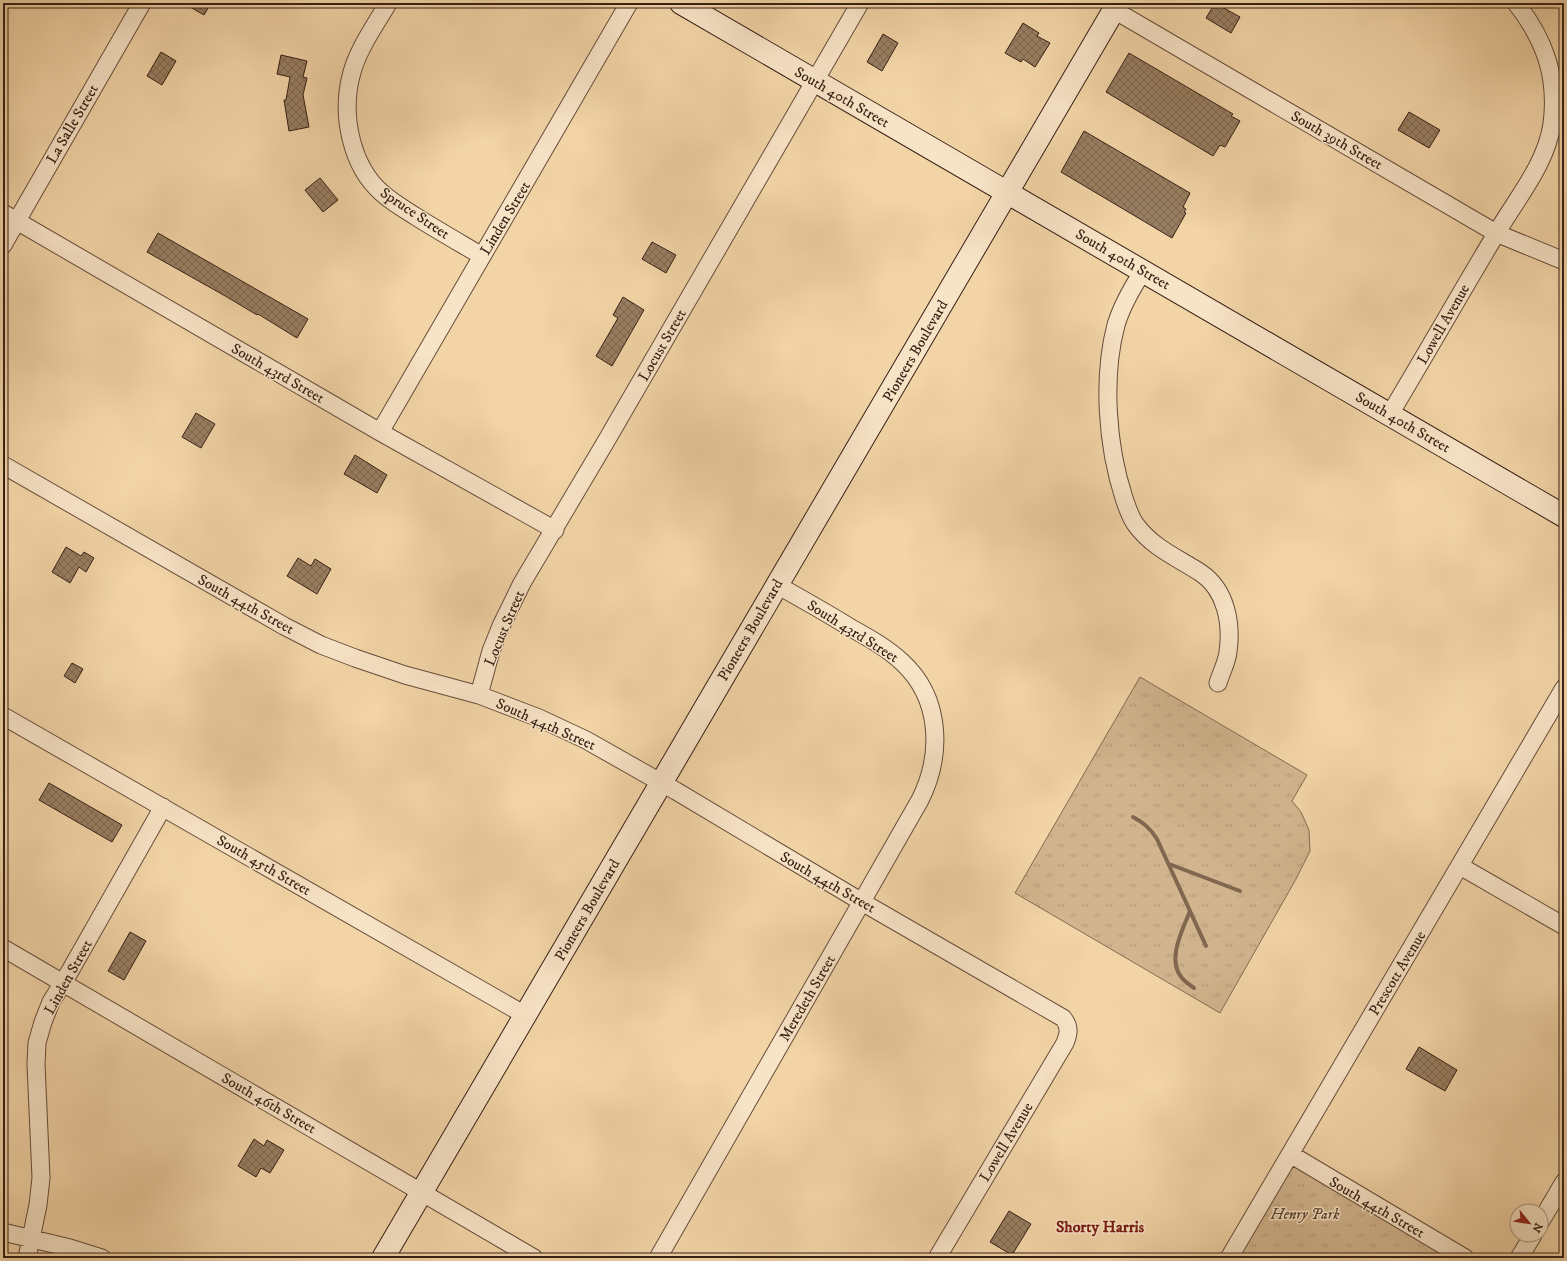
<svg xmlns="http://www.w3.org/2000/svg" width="1567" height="1261" viewBox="0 0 1567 1261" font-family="'IM FELL DW Pica',serif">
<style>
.park{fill:url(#park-tufts);stroke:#846a52}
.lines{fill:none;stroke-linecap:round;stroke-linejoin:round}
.stream{stroke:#81674f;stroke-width:4}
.building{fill:url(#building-cross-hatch);stroke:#372015}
.street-casing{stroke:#664d3a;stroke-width:19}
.secondary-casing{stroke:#372015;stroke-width:24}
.street{stroke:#f7e3c6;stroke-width:17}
.secondary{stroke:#f7e3c6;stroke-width:22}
.labels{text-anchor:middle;stroke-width:3;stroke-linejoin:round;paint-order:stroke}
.street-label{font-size:15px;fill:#372015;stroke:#f7e3c6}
.park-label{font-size:15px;font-style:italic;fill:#5e4533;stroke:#f7e3c6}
.neighbourhood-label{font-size:16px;font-weight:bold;fill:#7a1f14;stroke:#f7e3c6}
</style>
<defs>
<pattern id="park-tufts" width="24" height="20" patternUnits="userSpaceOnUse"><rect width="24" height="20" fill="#d2b58e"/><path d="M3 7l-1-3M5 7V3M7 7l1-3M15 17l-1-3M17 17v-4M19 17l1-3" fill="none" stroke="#b59b7a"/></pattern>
<pattern id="building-cross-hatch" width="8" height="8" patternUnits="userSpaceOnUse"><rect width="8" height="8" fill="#987e61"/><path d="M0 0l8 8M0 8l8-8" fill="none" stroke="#7d674f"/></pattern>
</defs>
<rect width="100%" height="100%" fill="#f2d4a7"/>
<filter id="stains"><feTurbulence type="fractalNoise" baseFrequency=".005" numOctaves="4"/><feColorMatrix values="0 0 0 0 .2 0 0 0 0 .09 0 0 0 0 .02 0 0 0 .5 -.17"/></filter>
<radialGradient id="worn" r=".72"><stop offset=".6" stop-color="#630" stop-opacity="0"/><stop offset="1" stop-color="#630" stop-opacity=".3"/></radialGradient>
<!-- park -->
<path class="park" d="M1140,677l167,98 -15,26 9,11 8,18 1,21 -14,28 -76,134 -205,-120z
M1290,1154l175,104h-236z"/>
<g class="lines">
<!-- stream -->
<path class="stream" d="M1133,817c11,6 17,11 24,22l49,107
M1169,864l71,27
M1190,911c-7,18 -24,49 -8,67 3,4 8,7 12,10"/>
</g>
<!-- building -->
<path class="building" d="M183,3h28l-7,12z
M1215,3l25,14 -9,16 -25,-15z
M1023,23l16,10 -2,3 13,7 -15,24 -12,-8 -2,3 -16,-9z
M883,34l15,9 -16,28 -15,-9z
M161,52l15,9 -14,24 -15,-9z
M1129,53l104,61 -2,2 9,5 -15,26 -5,-2 -7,11 -107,-64z
M281,55l26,6 -4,16 4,1 -4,17 6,32 -20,4 -5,-31h2l4,-23 -13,-3z
M1409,112l31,18 -11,18 -31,-18z
M1084,131l106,62 -7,14 3,2 -2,3 2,1 -14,25 -111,-66z
M320,178l18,22 -15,12 -18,-22z
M158,233l150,86 -11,19 -39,-24 -1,1 -30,-18 -80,-45z
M652,242l24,13 -10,18 -24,-14z
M623,297l21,13 -32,56 -16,-10 22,-38 -5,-3z
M196,413l19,11 -14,24 -19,-11z
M355,455l32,20 -10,18 -33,-19z
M66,547l15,9 3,-4 10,6 -8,14 -7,-5 -9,16 -18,-11z
M298,558l13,8 4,-7 16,10 -14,25 -30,-18z
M72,663l11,6 -8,14 -11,-7z
M49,783l73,42 -10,17 -73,-42z
M130,932l16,9 -22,39 -16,-9z
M1419,1047l38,23 -12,21 -39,-22z
M254,1139l10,7 3,-6 17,10 -14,23 -9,-5 -5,9 -18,-11z
M1009,1211l22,13 -19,31 -22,-13z"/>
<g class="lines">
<!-- street casing -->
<g class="street-casing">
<path id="street" d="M388,3c-13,23 -31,47 -37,73 -10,39 0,90 31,117 10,9 22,16 33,23 22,14 45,27 67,40
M1114,10l382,223 68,28
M3,213l377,219 175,98
M3,245l139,-242
M1143,271c-11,17 -21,34 -27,54 -14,53 -9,121 8,173 3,9 6,19 12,27 17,23 42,33 65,48 25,17 31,50 27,79 -1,10 -7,21 -10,31
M1390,414c36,-60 70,-120 106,-180 20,-35 50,-69 56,-110 6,-47 -7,-84 -36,-121
M380,432l249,-429
M3,465l281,161 37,19 34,13 50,17 74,20 60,23 47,22 90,51 186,111 201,116c7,9 6,15 2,25l-128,215
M479,695l12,-44 10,-25 21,-43 83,-140 255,-440
M3,716l522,299
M1460,866l104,60
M3,948l531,310
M1290,1154l175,104
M1541,1221l23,-39
M3,1232l67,16 32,10
M27,1258l11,-53 3,-27 -5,-114 1,-21 6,-21 8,-20 19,-31 93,-164
M658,1258l262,-458c23,-46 21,-102 -18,-138 -15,-14 -33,-24 -51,-34 -24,-15 -49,-29 -74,-43
M1229,1258l335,-570
M1519,1258l14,-23"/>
</g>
<!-- secondary casing -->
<g class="secondary-casing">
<path id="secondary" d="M681,3l883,513
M383,1258l735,-1255"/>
</g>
<!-- street -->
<use href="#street" class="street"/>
<!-- secondary -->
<use href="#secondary" class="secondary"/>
</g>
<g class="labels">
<!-- street labels -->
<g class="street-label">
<text transform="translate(842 97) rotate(30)" y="5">South 40th Street</text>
<text transform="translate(72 124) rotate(-60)" y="5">La Salle Street</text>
<text transform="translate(1337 140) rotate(30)" y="5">South 39th Street</text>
<text transform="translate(415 213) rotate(34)" y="5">Spruce Street</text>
<text transform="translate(505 218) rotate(-59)" y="5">Linden Street</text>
<text transform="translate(1123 259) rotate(30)" y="5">South 40th Street</text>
<text transform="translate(1443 324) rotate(-60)" y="5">Lowell Avenue</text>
<text transform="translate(662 345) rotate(-60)" y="5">Locust Street</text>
<text transform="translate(915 351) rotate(-60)" y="5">Pioneers Boulevard</text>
<text transform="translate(278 373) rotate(30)" y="5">South 43rd Street</text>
<text transform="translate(1403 422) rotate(30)" y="5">South 40th Street</text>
<text transform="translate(246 604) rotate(29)" y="5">South 44th Street</text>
<text transform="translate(504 628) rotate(-67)" y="5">Locust Street</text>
<text transform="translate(750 630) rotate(-60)" y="5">Pioneers Boulevard</text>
<text transform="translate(853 631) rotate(32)" y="5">South 43rd Street</text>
<text transform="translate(546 724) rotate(24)" y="5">South 44th Street</text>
<text transform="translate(264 865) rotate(30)" y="5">South 45th Street</text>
<text transform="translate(828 882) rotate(30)" y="5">South 44th Street</text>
<text transform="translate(587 910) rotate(-60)" y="5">Pioneers Boulevard</text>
<text transform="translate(1397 973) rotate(-59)" y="5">Prescott Avenue</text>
<text transform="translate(68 977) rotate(-61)" y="5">Linden Street</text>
<text transform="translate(807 998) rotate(-60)" y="5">Meredeth Street</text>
<text transform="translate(269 1103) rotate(30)" y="5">South 46th Street</text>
<text transform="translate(1006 1142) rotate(-59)" y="5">Lowell Avenue</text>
<text transform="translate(1377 1207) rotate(30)" y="5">South 44th Street</text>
</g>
<!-- park labels -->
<g class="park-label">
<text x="1305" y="1219">Henry Park</text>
</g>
<!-- neighbourhood labels -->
<g class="neighbourhood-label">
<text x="1100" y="1232">Shorty Harris</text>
</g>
</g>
<!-- margin -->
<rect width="1567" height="1261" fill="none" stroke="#f2d4a7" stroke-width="16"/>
<rect x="4" y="4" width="1559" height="1253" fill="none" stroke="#372015" stroke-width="2"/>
<rect x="8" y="8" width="1551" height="1245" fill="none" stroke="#372015"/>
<!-- north arrow -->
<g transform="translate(1529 1223) rotate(120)"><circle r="19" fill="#f7e3c6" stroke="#aa957f"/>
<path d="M0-3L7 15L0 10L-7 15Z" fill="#8f2418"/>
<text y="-6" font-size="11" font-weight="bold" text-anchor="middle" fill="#372015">N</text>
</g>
<rect width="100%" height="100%" filter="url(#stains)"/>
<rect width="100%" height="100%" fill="url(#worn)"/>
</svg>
